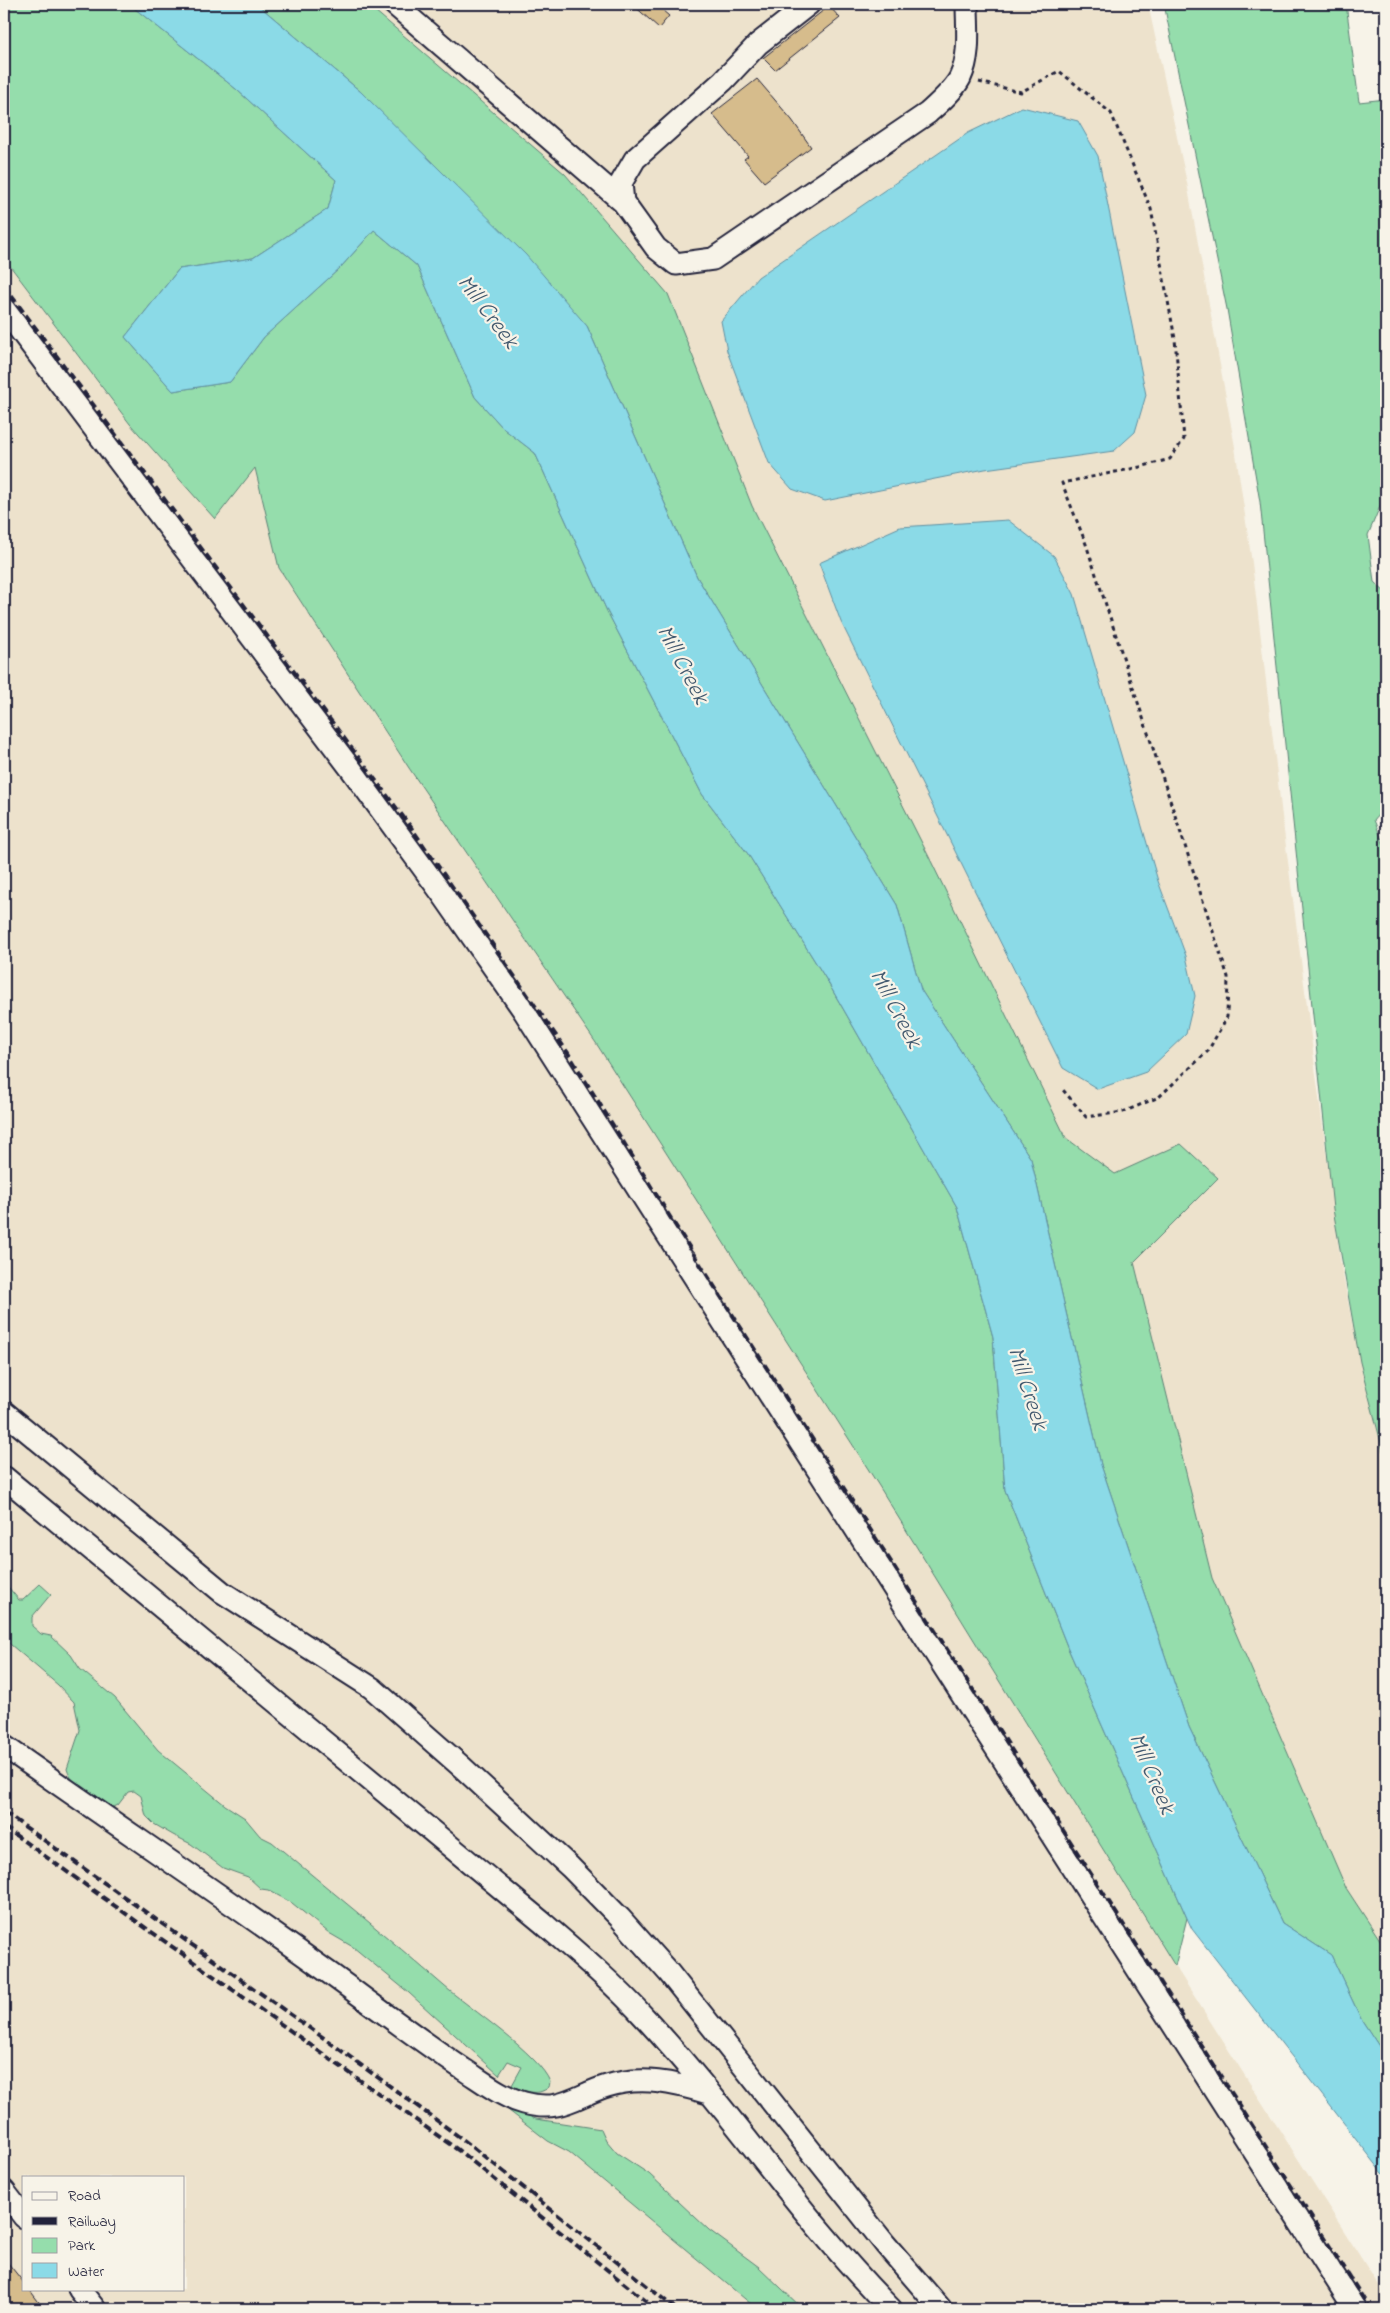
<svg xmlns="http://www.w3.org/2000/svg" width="1390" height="2313" viewBox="0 0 1390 2313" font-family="'Indie Flower',sans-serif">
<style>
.built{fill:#ede2cc;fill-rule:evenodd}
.green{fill:#95ddac;stroke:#5c8074}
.water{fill:#8bdae7;stroke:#6190a2}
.building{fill:#d6bc8c;stroke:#22223b}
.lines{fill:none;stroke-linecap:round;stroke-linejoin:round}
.minor-casing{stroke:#22223b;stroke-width:25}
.path{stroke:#22223b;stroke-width:3;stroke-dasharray:4 4;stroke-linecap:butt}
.minor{stroke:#f7f3e8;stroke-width:21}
.rail{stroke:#22223b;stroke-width:4;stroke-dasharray:8 4;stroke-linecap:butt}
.labels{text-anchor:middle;stroke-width:4.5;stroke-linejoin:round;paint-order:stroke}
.water-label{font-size:24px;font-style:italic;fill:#42596f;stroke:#f7f3e8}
</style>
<rect width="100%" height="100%" fill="#f7f3e8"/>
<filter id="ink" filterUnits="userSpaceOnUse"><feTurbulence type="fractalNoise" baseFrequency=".02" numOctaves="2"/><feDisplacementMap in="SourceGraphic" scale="10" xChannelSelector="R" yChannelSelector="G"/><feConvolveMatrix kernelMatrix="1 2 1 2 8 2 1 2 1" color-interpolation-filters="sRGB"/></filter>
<g filter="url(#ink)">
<!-- built -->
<path class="built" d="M257,4h891l39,179 48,264 17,116 30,253 59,449 19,97 26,100v595l-1025,-1965z
M4,258l126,166 85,94 40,-51 24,101 130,200 187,275 283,443 296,480 211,331v12h-1382zM24,2177h160v112h-160z"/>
<!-- green -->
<path class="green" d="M4,4h125l107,85 100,91 -8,29 -75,49 -74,11 -54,68 48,54 57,-9 34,-45 76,-69 34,-38 43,36 58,131 29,32 31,24 72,158 95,183 46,60 78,125 131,228 36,130 12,153 62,156 120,272 -12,48 -296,-480 -283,-443 -187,-275 -130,-200 -24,-100 -40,51 -85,-95 -126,-166z
M257,4h110l198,170 103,120 84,212 177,351 137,281 49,36 66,-30 37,34 -84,84 78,316 134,310 40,61v108l-25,-38 -30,-64 -49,-32 -93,-196 -88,-262 -70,-306 -110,-169 -24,-85 -200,-328 -110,-251 -226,-234z
M1164,4h182l13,98 27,-3v393l-18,43 6,47 12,11v212l-12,15 12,30v612l-26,-100 -27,-153 -73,-707 -33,-193z
M4,1582l15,18h4l17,-16 11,10 -19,23v9l9,8 10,2 20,19 9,14 35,29 43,52 67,55 20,13 15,18 12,6c58,48 116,95 172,144 24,21 96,69 106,96l-1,5c-13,11 -24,2 -38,0l11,-20 -14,-6 -9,14 -90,-82 -56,-46 -24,-14 -37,-30 -24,-13 -7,-1 -13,-12 -25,-9 -32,-24 -18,-9 -19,-11 -8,-8 -5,-20 -7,-5 -6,1 -10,13 -6,3c-15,-8 -40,-21 -45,-39l13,-39 -6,-28 -16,-17 -54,-46z
M504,2107l32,12 65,10 5,11 11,13 32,21 60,56 50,37 44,42h-46l-188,-157 -21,-11z"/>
<!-- water -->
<path class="water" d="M129,4h128l104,88 165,163 61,71 110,251 200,328 24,85 110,169 70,306 88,262 93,196 49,32 30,64 25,38v120l-194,-248 -5,-11 -120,-272 -62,-156 -12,-153 -36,-130 -131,-228 -78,-125 -46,-60 -95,-183 -72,-158 -31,-24 -29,-32 -58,-131 -43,-36 -34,38 -76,69 -34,45 -57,9 -48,-54 54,-68 74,-11 75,-49 8,-29 -100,-91z
M1022,107l56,14 20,35 48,239 -11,37 -21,19 -129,18 -160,32 -33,-12 -23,-26 -42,-112 -6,-30 37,-44 210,-144z
M1008,520l46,36 20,38 84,287 28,75 9,40 -9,38 -40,38 -48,17 -35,-21 -222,-446 -22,-59 81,-36z"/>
<!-- building -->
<path class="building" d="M632,4h23l14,12 -10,12z
M829,6l11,12 -65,52 -12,-12z
M757,79l35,41 19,27 -47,35 -20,-23 4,-3 -36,-42z
M4,2258l20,25v6h5l15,20h-40z"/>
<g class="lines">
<!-- minor casing -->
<g class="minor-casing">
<path id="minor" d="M394,4l229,198
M809,4l-51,40 -35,37 -88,78 -14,24 2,19 33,46 20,16 37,-5 215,-146c11,-10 25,-22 32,-35 11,-23 7,-50 7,-74
M4,309l347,460 92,126 81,116 831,1298
M4,1412l218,180 150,96 91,80 107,99 50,51 49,55 216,271 56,65
M4,1477l539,446c36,31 71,61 103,96 86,93 156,200 245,290
M4,1746c109,77 220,151 328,229 44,32 86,64 131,94 19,12 39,28 61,34 37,10 51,-7 83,-17 34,-11 68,-3 101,7
M4,2191l20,26
M79,2289l16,20"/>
</g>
<!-- path -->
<path class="path" d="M979,82l42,10 38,-21 52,42 40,96 24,130 9,100 -14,20 -30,8 -78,16 24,61 142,433 -1,40 -19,34 -49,46 -36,15 -37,5 -23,-27"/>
<!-- minor -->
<use href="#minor" class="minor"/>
<!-- rail -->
<path class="rail" d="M4,286l406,540 158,227 107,172 695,1084
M4,1812l324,229 137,100 211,168
M4,1827l454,323 198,159"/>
</g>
</g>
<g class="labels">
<!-- water labels -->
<g class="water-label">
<text transform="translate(489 311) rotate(53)" y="8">Mill Creek</text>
<text transform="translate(684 664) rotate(62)" y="8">Mill Creek</text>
<text transform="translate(897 1008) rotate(62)" y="8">Mill Creek</text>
<text transform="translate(1029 1388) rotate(72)" y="8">Mill Creek</text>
<text transform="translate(1153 1773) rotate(67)" y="8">Mill Creek</text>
</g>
</g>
<!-- margin -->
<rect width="1390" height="2313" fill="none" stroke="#f7f3e8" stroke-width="20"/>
<rect x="10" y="10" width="1370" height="2293" fill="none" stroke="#22223b" stroke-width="2" filter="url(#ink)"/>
<!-- legend -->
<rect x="22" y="2176" width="162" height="115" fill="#f7f3e8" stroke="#a29fa3"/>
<rect x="32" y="2192" width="25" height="8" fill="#f7f3e8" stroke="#a29fa3"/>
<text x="68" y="2200" font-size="15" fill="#22223b">Road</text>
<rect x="32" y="2217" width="25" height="8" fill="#22223b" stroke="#a29fa3"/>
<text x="68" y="2226" font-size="15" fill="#22223b">Railway</text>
<rect x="32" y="2238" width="25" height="15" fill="#95ddac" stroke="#a29fa3"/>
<text x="68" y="2250" font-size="15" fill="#22223b">Park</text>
<rect x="32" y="2263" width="25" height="15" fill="#8bdae7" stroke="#a29fa3"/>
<text x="68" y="2276" font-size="15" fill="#22223b">Water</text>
</svg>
